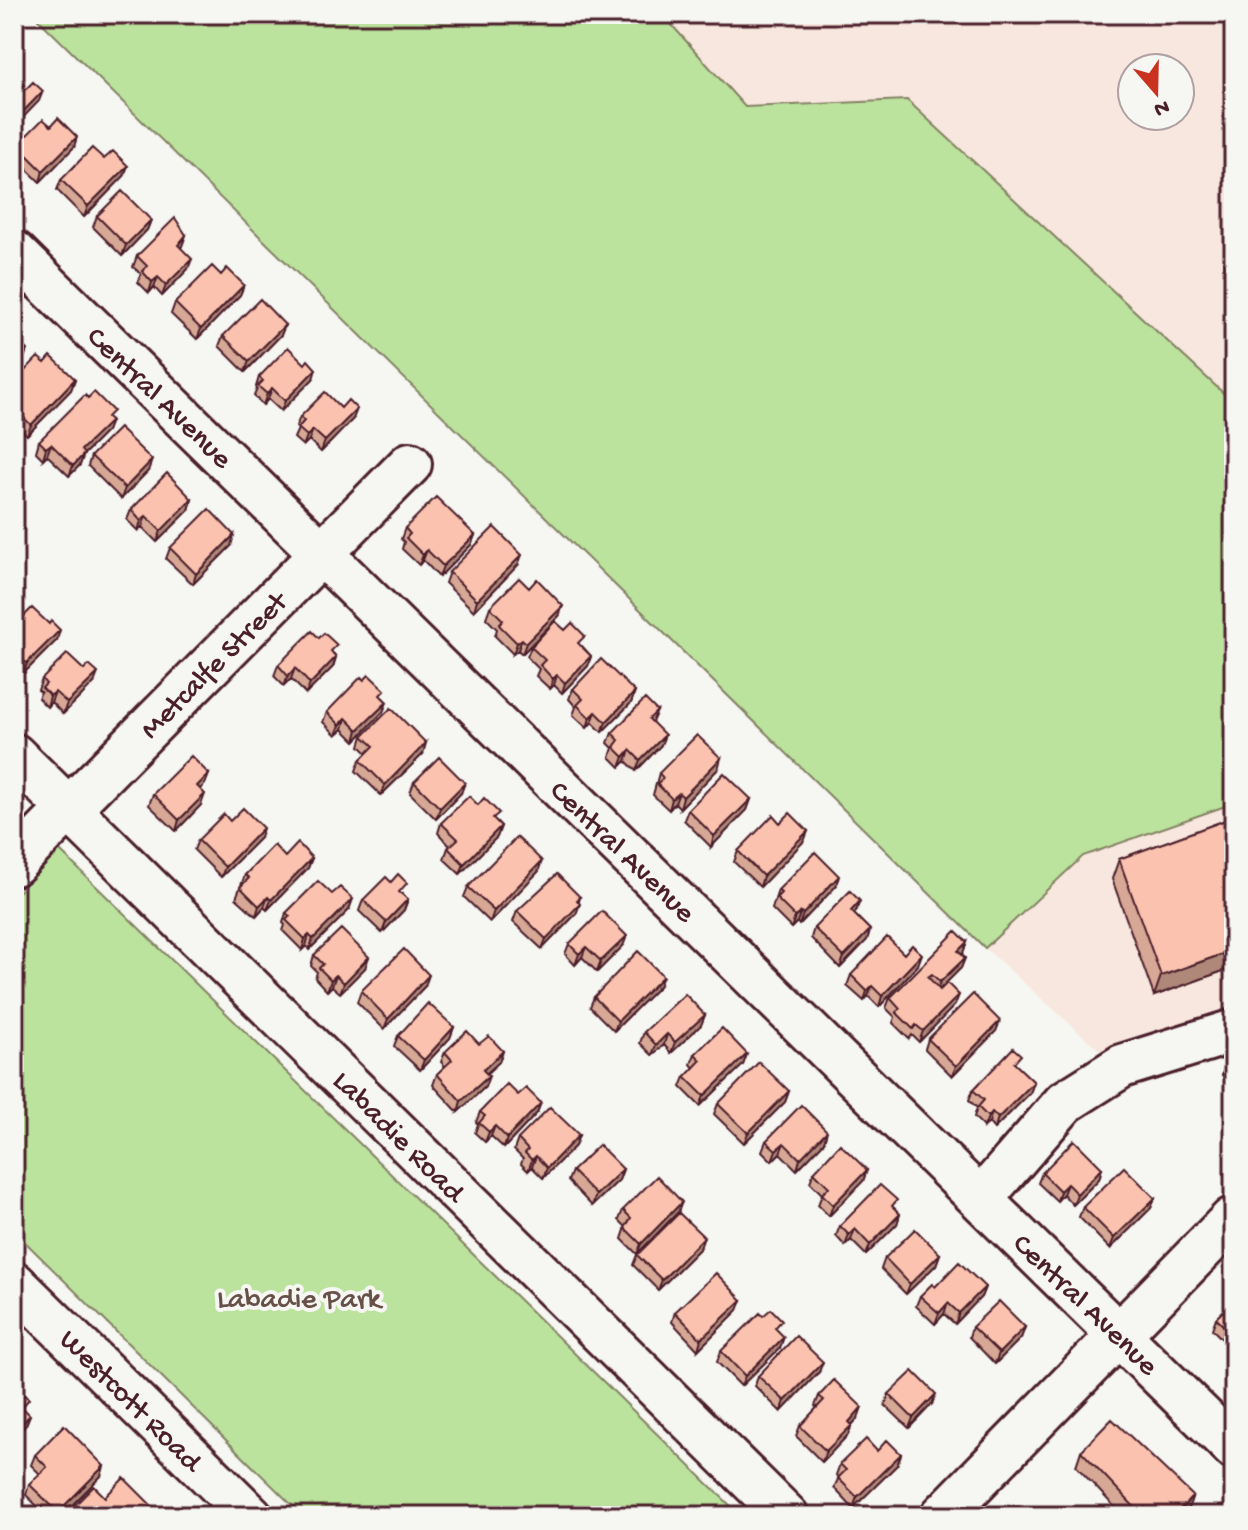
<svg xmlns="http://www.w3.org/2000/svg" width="1248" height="1530" viewBox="0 0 1248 1530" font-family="'Gochi Hand',sans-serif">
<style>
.built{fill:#f8e7de;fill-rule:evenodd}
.green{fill:#bce39e;stroke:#838164;stroke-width:2}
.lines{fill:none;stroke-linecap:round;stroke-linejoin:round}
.minor-casing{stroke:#4a1f2b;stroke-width:48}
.minor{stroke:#f6f6f2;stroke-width:42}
.wall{fill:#d8a896;stroke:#4a1f2b;stroke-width:2}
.shaded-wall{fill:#b0887a;stroke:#4a1f2b;stroke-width:2}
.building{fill:#fbc3af;stroke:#4a1f2b;stroke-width:2}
.labels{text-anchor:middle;stroke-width:8;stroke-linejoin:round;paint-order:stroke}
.street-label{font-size:30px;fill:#4a1f2b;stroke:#f6f6f2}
.park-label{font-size:30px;fill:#665048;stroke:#f6f6f2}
</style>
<rect width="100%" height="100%" fill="#f6f6f2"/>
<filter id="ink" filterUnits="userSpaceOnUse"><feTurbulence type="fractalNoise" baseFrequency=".0125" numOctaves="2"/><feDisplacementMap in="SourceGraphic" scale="16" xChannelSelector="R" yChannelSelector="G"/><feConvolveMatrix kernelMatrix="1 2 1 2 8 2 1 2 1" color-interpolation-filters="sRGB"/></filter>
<g filter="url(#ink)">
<!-- built -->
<path class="built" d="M33,14h1201v1011l-117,41 -132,-118zM1132,68h48v48h-48z"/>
<!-- green -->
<path class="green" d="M33,14h629l83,93 162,-7 327,303v400l-151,53 -98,92z
M59,850l682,666h-438l-289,-285v-335z"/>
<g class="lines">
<!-- minor casing -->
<g class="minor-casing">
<path id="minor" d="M14,252l1220,1196
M14,755l773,761
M14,864l396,-400
M981,1199l84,-97 57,-36 112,-35
M14,1283l237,233
M942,1516l290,-297"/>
</g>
<!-- minor -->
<use href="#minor" class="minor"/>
</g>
<!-- wall -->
<path class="wall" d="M17,145l57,2 -34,35 -26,-25z
M124,176l-40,41 -27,-27 4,-10z
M97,216l54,4 -4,10 -25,26 -29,-29z
M186,235l-5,13 7,21 -26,27 -8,-9 -5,6 -11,-11 3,-8 -8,-7 4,-11z
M221,275l23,10 -4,10 -43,44 -26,-25 4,-11z
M285,325l-4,10 -36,37 -26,-26 4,-10z
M45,363l30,16 -4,11 -44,45 -13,-12v-41z
M259,377l54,2 -32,32 -13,-12 -5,6 -9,-9 3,-7 -1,-2z
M300,417l53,2 -32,33 -12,-12 -6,6 -9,-8 4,-9 -2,-2z
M110,420l-3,11 -23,23 -4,11 -11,11 -22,-21 -4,4 -7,-7 3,-11z
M91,456l57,15 -27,28 -33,-33z
M192,499l-3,11 -32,32 -15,-15 -4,4 -11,-11 4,-10z
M405,528l70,7 -4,10 -32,32 -16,-17 -4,5 -17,-16 2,-7 -3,-3z
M231,546l-38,38 -27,-25 4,-11z
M518,565l-44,46 -29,-28 4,-11z
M490,607l69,9 -37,38 -4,-4 -5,4 -18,-18 2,-7 -11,-11z
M14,626l43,14 -33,33 -10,-6z
M582,646l9,10 -3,10 -26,27 -8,-8 -4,4 -14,-13 3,-7 -12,-12 4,-10z
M334,654l2,3 -3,10 -27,27 -15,-15 -7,7 -10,-10 4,-11z
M42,679l52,4 -31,31 -12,-12 -4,5 -9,-9 3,-6 -3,-2z
M573,689l62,3 -4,11 -29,29 -10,-10 -5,6 -14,-13 3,-8 -7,-8z
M382,697l5,5 -4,10 -28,29 -12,-12 -7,6 -13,-13 4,-10z
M657,711l-5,11 9,23 -25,26 -10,-10 -6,6 -10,-10 3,-9 -5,-5 4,-10z
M363,736l60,18 -42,41 -25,-24 4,-11 7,-7 -7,-7z
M718,769l-38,39 -5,-5 -6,7 -16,-15 6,-22z
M209,774l-4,10 -5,6 1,15 -25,26 -27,-26 4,-11z
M414,782l47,11 -25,26 -26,-26z
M751,799l-4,11 -36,37 -27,-27 4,-10z
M1234,817v150l-80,29 -42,-117 7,-20z
M230,821l30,17 -39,39 -27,-27 4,-10z
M496,821l5,5 -4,11 -37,37 -16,-15 4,-11 2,-2 -12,-13 3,-10z
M780,823l28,8 -4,10 -44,46 -26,-25 4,-11z
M285,857l27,1 -4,10 -41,42 -3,-3 -8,9 -20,-18 9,-23z
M538,872l-48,50 -26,-25 4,-10z
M836,886l-37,39 -2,-3 -6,6 -19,-19 6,-19z
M403,894v1l5,4 -4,11 -22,23 -23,-22 4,-11z
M580,897l-4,17 -34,35 -29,-27 4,-11z
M349,910l-40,40 -3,-4 -4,4 -19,-19 2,-6 -2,-2 3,-10z
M856,911l-2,3 16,16 -3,10 -27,28 -29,-30 3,-10z
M967,942l-5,12 3,4 -4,10 -21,21 15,16 -36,37 -7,-7 -3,4 -16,-16 2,-6 -9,-9 4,-10z
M569,944l54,2 -26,26 -15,-15 -7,8 -10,-11z
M904,954l14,11 -39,42 -11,-11 -4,5 -17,-15 4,-11z
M314,955l51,13 -25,25 -8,-7 -5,5 -12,-13 2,-6 -6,-6z
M425,986l-41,43 -27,-27 4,-11z
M659,986l-45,45 -24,-24 4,-10z
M705,1015l-4,10 -30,28 -7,-8 -12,10 -12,-12 4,-11z
M1000,1021l-4,10 -44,45 -27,-27 3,-10z
M454,1027l-4,11 -30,32 -26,-24 4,-10z
M479,1044l24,7 -4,11 -13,12 -1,13 -27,25 -25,-27 4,-11 8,-8 -4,-4 4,-10z
M695,1054h52l-4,11 -43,41 -19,-19 4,-10 9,-9 -3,-4z
M1234,1056v31l-12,-12 3,-10z
M1017,1066l17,16 -4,11 -36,36 -5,-6 -5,4 -10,-10 3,-9 -8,-8 4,-10z
M789,1091l-4,11 -41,41 -30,-29 4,-10z
M480,1112l57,1 -33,35 -13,-12 -6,6 -10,-9 3,-9 -2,-2z
M579,1135l-4,11 -32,32 -11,-11 -4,4 -7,-7 2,-5 -9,-9 4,-11z
M766,1141l58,1 -27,28 -17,-17 -8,8 -10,-10z
M1102,1168l-3,11 -26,26 -10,-11 -6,7 -19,-18 4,-10z
M623,1169l-4,11 -27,26 -24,-25 4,-10z
M867,1170l-4,11 -34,35 -11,-11 4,-11 -12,-12 4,-10z
M1155,1198l-4,10 -41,41 -31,-32 4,-10z
M894,1208l6,6 -3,10 -31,31 -15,-15 -6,6 -9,-10 4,-10z
M623,1210l55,2 -41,42 -15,-15 4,-12 -7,-7z
M700,1248l-42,42 -25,-25 4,-10z
M940,1254l-4,11 -30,29 -25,-25 4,-11z
M935,1287h50l-4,10 -26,27 -11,-10 -9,10 -19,-18 4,-10z
M742,1300l-4,10 -40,40 -26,-28 3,-10z
M1234,1301v50l-22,-22 4,-11z
M972,1327h53l-4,11 -26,26 -26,-27z
M778,1331l2,17 -39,38 -24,-24 4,-11z
M819,1372l-38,40 -26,-26 3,-10z
M889,1394l43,10 -23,24 -24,-23z
M819,1396l39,22 -6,7 -4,10 -26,27 -26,-26 4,-10 17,-18 -2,-2z
M877,1451l24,3 -4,11 -44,43 -19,-20 5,-11 -3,-2 4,-11z
M1081,1451l106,60 -4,5h-60l-47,-50z
M35,1455l69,11 -3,10 -40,40h-14l-21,-21 3,-11 11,-10 -9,-9z"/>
<!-- shaded-wall -->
<path class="shaded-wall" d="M43,91l-4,10 -25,26v-6z
M77,137l-3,10 -34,35 3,-11z
M128,166l-4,10 -40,41 4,-11z
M151,220l-4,10 -25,26 4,-11z
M186,235l-4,11 -8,9 4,-10z
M192,259l-4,10 -26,27 4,-11z
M158,277l-4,10 -5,6 3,-11z
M244,285l-4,10 -43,44 4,-10z
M285,325l-4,10 -36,37 4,-11z
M27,350l-4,11 -9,9v-7z
M316,369l-3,10 -32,32 4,-10z
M75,379l-4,11 -44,45 4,-10z
M272,388l-4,11 -5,6 4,-11z
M357,409l-4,10 -32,33 4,-11z
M111,421l-4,10 -30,30 4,-11z
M313,430l-4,10 -6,6 4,-10z
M51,444l-4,11 -4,4 3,-11z
M84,454l-4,11 -11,11 4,-10z
M152,460l-4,11 -27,28 4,-11z
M192,499l-3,11 -32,32 4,-11z
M146,516l-4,11 -4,4 3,-10z
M234,535l-3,11 -38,38 3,-10z
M475,535l-4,10 -32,32 4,-11z
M427,550l-4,10 -4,5 4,-10z
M522,555l-4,10 -44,46 3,-11z
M22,588l-4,10 -4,5v-6z
M563,606l-4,10 -37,38 4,-11z
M60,630l-3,10 -33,33 3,-10z
M522,639l-4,11 -5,4 4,-11z
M591,656l-3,10 -26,27 3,-10z
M336,657l-3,10 -27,27 4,-10z
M295,668l-4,11 -7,7 4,-10z
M98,673l-4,10 -31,31 4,-11z
M557,675l-3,10 -4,4 3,-10z
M55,692l-4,10 -4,5 3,-11z
M635,692l-4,11 -29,29 4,-10z
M387,702l-4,10 -28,29 3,-11z
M596,712l-4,10 -5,6 3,-10z
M346,718l-3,11 -7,6 4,-10z
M665,735l-4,10 -25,26 4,-11z
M426,743l-3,11 -42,41 4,-10z
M630,750l-4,11 -6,6 4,-10z
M721,758l-3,11 -38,39 3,-11z
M209,774l-4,10 -12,13 4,-11z
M465,783l-4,10 -25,26 4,-11z
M679,793l-4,10 -6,7 3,-11z
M205,794l-4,11 -25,26 3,-11z
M751,799l-4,11 -36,37 3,-11z
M501,826l-4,11 -37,37 4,-10z
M263,828l-3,10 -39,39 4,-10z
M808,831l-4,10 -44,46 3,-11z
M312,858l-4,10 -41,42 4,-10z
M542,861l-4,11 -48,50 4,-11z
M839,876l-3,10 -37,39 4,-11z
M268,897l-4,10 -8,9 3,-10z
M580,897l-3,10 3,-3 -4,10 -34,35 4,-10z
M353,899l-4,11 -40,40 4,-11z
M408,899l-4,11 -22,23 4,-11z
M860,901l-4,10 -9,10 4,-10z
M801,912l-4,10 -6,6 4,-11z
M870,930l-3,10 -27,28 4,-11z
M309,935l-3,11 -4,4 3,-11z
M627,936l-4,10 -26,26 4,-11z
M967,942l-4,11 -9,8 4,-10z
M586,947l-4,10 -7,8 4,-11z
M1234,950v17l-80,29 7,-20z
M922,954l-4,11 -39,42 3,-11z
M369,957l-4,11 -25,25 4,-10z
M965,958l-4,10 -25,25 4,-11z
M336,975l-4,11 -5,5 4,-11z
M429,975l-4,11 -41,43 4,-10z
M663,976l-4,10 -45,45 4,-10z
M872,986l-4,10 -4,5 3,-10z
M959,995l-4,10 -36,37 4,-11z
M705,1015l-4,10 -30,28 4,-11z
M1000,1021l-4,10 -44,45 4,-10z
M454,1027l-4,11 -30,32 4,-10z
M667,1034l-3,11 -12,10 4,-10z
M503,1051l-4,11 -20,18 4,-10z
M747,1054l-4,11 -43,41 4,-10z
M489,1076l-4,11 -27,25 3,-11z
M1034,1082l-4,11 -36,36 4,-11z
M789,1091l-4,11 -41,41 4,-10z
M541,1103l-4,10 -33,35 3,-10z
M992,1112l-3,11 -5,4 4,-10z
M495,1126l-4,10 -6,6 4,-10z
M827,1131l-3,11 -27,28 3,-11z
M579,1135l-4,11 -32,32 4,-10z
M784,1143l-4,10 -8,8 4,-11z
M536,1156l-4,11 -4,4 4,-11z
M1102,1168l-3,11 -26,26 4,-11z
M623,1169l-4,11 -27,26 4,-11z
M867,1170l-4,11 -34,35 4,-11z
M1067,1184l-4,10 -6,7 3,-10z
M1155,1198l-4,10 -41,41 4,-11z
M682,1202l-4,10 -41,42 4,-10z
M900,1214l-3,10 -31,31 4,-10z
M855,1229l-4,11 -6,6 4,-11z
M704,1237l-4,11 -42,42 4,-10z
M940,1254l-4,11 -30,29 4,-10z
M985,1287l-4,10 -26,27 4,-11z
M742,1300l-4,10 -40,40 3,-11z
M948,1303l-4,11 -9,10 4,-11z
M1025,1327l-4,11 -26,26 4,-11z
M784,1337l-4,11 -39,38 4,-10z
M823,1362l-4,10 -38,40 4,-11z
M936,1394l-4,10 -23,24 4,-10z
M862,1407l-4,11 -11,12 5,-5 -4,10 -26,27 4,-11 23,-29z
M30,1415l-4,10 -12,13v-6z
M901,1454l-4,11 -44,43 4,-11z
M104,1466l-3,10 -40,40h-5l2,-4z
M1193,1496l-6,15 -4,5h-9z
M152,1506l-3,10h-7z"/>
<!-- building -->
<path class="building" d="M14,81l10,10 9,-9 10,9 -29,30z
M58,118l19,19 -34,34 -26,-26 26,-26 8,7z
M92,148l12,11 9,-8 15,15 -40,40 -27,-26z
M122,191l29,29 -25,25 -29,-29z
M175,218l11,17 -8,10 14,14 -26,26 -8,-8 -6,5 -10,-11 5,-5 -10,-10z
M212,266l9,9 6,-7 17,17 -43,44 -26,-26z
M260,299l25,26 -36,36 -26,-25z
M14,338l13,12 -13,13z
M288,347l17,17 3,-4 8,9 -31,32 -13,-13 -5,6 -9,-8 5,-5 -4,-4z
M51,356l24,23 -44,46 -17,-17v-10l6,-6 -6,-6v-4l24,-25 7,6z
M94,392l19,19 -6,6 4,4 -30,29 3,4 -11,12 -22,-22 -5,4 -7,-7 46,-46 3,3z
M325,392l16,16 7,-8 9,9 -32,32 -12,-11 -6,6 -9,-8 6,-7 -4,-4z
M119,428l33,32 -27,28 -34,-32z
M167,473l25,26 -31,32 -15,-15 -5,5 -10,-11z
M436,497l39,38 -32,31 -16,-16 -4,5 -17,-17 4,-4 -5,-6z
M209,509l25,26 -38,39 -26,-26z
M494,527l28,28 -45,45 -28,-28z
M519,578l10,10 8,-9 26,27 -37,37 -4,-4 -5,4 -18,-18 4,-5 -13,-13z
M14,580l8,8 -8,9z
M32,608l17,16 2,-3 9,9 -33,33 -13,-8v-29z
M555,621l10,9 7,-7 13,13 -7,7 13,13 -26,27 -8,-8 -4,4 -13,-14 5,-5 -14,-13z
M312,631l7,7 5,-5 13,12 -6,6 5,6 -26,27 -15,-16 -7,8 -10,-11z
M67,654l17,16 5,-5 9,8 -31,30 -12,-11 -5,4 -8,-8 4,-4 -4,-5z
M601,659l34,33 -29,30 -10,-10 -6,6 -13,-13 6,-6 -10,-10z
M369,675l16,15 -5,5 7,7 -29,28 -12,-12 -6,7 -13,-13 34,-35 3,3z
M645,699l12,12 -8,8 16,16 -25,25 -10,-10 -6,7 -10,-10 5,-7 -7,-7z
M391,708l35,35 -41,42 -25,-25 14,-14 -11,-10z
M697,735l24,23 -38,39 -4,-4 -7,6 -15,-15 6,-6 -4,-5z
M191,756l18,18 -12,12 8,8 -26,26 -26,-26z
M439,757l26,26 -25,25 -26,-26z
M724,773l27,26 -37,37 -26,-26z
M469,796l9,9 6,-7 15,15 -6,5 8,8 -37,38 -16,-16 10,-9 -17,-16z
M243,808l20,20 -38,39 -27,-27 26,-26 6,7z
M790,813l18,18 -45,45 -25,-25 35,-36 7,8z
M1234,817v133l-73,26 -42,-117z
M517,837l25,24 -48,50 -26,-24z
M298,843l14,15 -41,42 -3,-3 -9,9 -19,-19 9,-9 -4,-3 29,-30 11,12z
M815,852l24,24 -36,38 -2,-2 -6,5 -19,-19 5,-5 -3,-3z
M398,874l9,9 -8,9 9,7 -22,23 -23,-22 23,-23 5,5z
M557,874l23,23 -3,3 3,4 -34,35 -29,-28z
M318,881l14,13 8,-7 13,12 -40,40 -4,-4 -4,4 -19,-19 4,-4 -4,-3z
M850,891l10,10 -9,10 19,19 -26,27 -30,-29z
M602,911l25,25 -26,25 -15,-14 -7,7 -10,-10z
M341,929l28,28 -25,26 -8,-8 -5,5 -12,-12 4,-4 -9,-9z
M956,931l11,11 -9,9 7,7 -25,24 -8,-8 -4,3 12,13 7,-7 12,12 -36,36 -7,-6 -3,4 -17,-17 4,-3 -10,-11z
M887,937l17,17 8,-9 10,9 -40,42 -10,-10 -5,5 -16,-16z
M404,949l25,26 -41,44 -27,-28z
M638,951l25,25 -45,45 -24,-24z
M685,994l20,21 -30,27 -8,-8 -11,11 -12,-13z
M973,994l27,27 -44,45 -28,-27z
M428,1003l26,24 -30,33 -26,-24z
M722,1028l25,26 -43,42 -19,-19 16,-17 -6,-6z
M467,1031l12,13 10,-8 14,15 -20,19 6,6 -28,25 -24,-27 15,-14 -7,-8z
M1013,1048l8,7 -7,8 20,19 -36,36 -6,-6 -4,5 -10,-10 6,-7 -11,-10z
M1234,1056v17l-9,-8z
M759,1062l30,29 -41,42 -30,-29z
M507,1084l11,11 8,-7 15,15 -34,35 -12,-12 -6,6 -10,-9 6,-7 -5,-4z
M801,1105l26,26 -27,28 -16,-16 -8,7 -10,-9z
M550,1107l29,28 -32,33 -11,-12 -4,4 -7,-7 3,-3 -10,-11z
M1074,1140l28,28 -25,26 -10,-10 -7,7 -18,-18z
M840,1144l27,26 -34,35 -11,-11 7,-7 -15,-15z
M599,1145l24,24 -27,26 -24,-24z
M1124,1167l31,31 -41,40 -31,-31z
M657,1176l25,26 -41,42 -16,-16 6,-10 -8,-8z
M880,1185l17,15 -5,6 8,8 -30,31 -15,-16 -6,6 -9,-9z
M679,1213l25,24 -42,43 -25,-25z
M915,1229l25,25 -30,30 -25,-26z
M959,1262l26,25 -26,26 -11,-10 -9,10 -19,-17 12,-12 3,3z
M716,1273l26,27 -41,39 -26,-27z
M999,1301l26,26 -26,26 -27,-26z
M1234,1301v36l-18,-19z
M771,1309l11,11 -7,8 9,9 -39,39 -24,-25 39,-38 3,3z
M796,1336l27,26 -38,39 -27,-25z
M913,1371l23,23 -23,24 -24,-24z
M834,1380l28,27 -13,15 3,3 -26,26 -26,-25 24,-26 -5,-4z
M23,1394l6,5 -7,8 8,8 -16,17v-35l3,3z
M1112,1419l81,77 -19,20h-19l-10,-9 -5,6 -59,-62z
M64,1425l40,41 -46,46 -29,-28 18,-17 -12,-12z
M866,1439l11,12 10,-11 14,14 -44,43 -19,-19 8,-8 -6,-6z
M124,1478l28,28 -10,10h-73l-3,-2 28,-28 11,11z"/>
</g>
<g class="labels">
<!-- street labels -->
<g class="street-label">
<text transform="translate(161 396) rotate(44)" y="10">Central Avenue</text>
<text transform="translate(212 664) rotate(-45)" y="10">Metcalfe Street</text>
<text transform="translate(624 850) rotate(44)" y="10">Central Avenue</text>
<text transform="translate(400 1135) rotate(45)" y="10">Labadie Road</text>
<text transform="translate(1087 1303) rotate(44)" y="10">Central Avenue</text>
<text transform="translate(132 1399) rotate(45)" y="10">Westcott Road</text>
</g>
<!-- park labels -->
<g class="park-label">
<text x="299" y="1307">Labadie Park</text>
</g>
</g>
<!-- margin -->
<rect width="1248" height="1530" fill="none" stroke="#f6f6f2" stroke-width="48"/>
<rect x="24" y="24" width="1200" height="1482" fill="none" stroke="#4a1f2b" stroke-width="3" filter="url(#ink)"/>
<!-- north arrow -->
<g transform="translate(1156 92) rotate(160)"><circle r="38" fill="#f6f6f2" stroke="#b1a0a2" stroke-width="2"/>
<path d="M0-6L14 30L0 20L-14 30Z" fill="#c8321e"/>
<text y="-12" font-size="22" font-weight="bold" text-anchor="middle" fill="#4a1f2b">N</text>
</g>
</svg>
